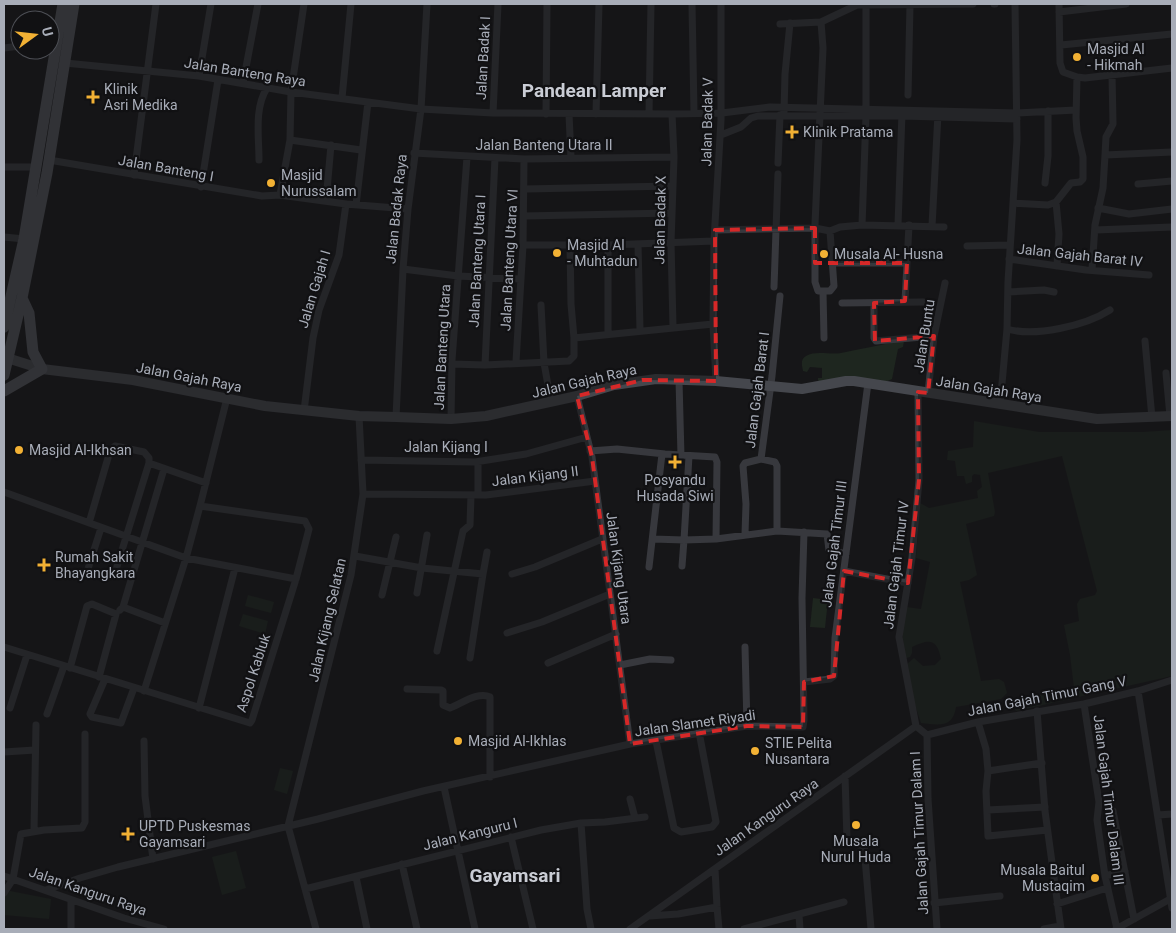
<svg xmlns="http://www.w3.org/2000/svg" width="1176" height="933" viewBox="0 0 1176 933" font-family="Roboto,sans-serif">
<style>
.green{fill:#1e261f}
.lines{fill:none;stroke-linecap:round;stroke-linejoin:round}
.street{stroke:#37383d;stroke-width:7}
.secondary{stroke:#45474d;stroke-width:10}
.primary{stroke:#53555c;stroke-width:11}
.marked{fill:none;stroke:#d62828;stroke-width:4;stroke-dasharray:10 6;stroke-linejoin:round}
.poi-dot{fill:#f2b134;stroke:#111113;stroke-width:2}
.labels{text-anchor:middle;stroke-width:4.5;stroke-linejoin:round;paint-order:stroke}
.poi-label{font-size:14px;fill:#a8adb8;stroke:#111113;text-anchor:start}
.street-label{font-size:14px;fill:#a8adb8;stroke:#111113}
.district-label{font-size:19px;font-weight:bold;fill:#c9ccd4;stroke:#111113}
</style>
<rect width="100%" height="100%" fill="#161618"/>
<!-- green -->
<path class="green" d="M904,341l-1,6 -5,2 -6,30 -9,4 -60,2 -5,-5v-2h4v-10l-12,-1 -3,5 -4,-1c-1,-5 -3,-12 3,-15 10,-6 24,-1 35,-3 21,-4 41,-9 63,-12z
M974,421l65,11h104l29,-2v246l-156,35 -6,-11 64,-12 -4,-33 -6,-30 15,-4 -2,-17 3,-5 15,-4 2,-4 -35,-135 -74,17 7,39 -1,4 -28,8 11,51 -8,5 -9,2 21,99 18,-2 5,3 3,11 -6,6 -45,8c-3,21 -17,18 -35,16l-6,-18 -8,-41 7,-6 9,8 12,-1 6,-6c-4,-21 -12,-20 -29,-12v6l-2,4 -4,1 -4,-25 4,-26 15,2 9,-47 -14,-4 4,-55 9,5 49,-10 -1,-7 5,-4 -2,-12 -6,-1 -2,2v6l-6,2 -2,-8h-7l-2,-15 -8,-1 1,-9 25,-4z
M248,595l26,7 -3,11 -26,-7z
M813,598l15,2 -3,28 -15,-1z
M243,614l25,7 -3,13 -26,-8z
M280,768l13,3 -6,23 -13,-4z
M236,851l10,37 -24,7 -10,-38z
M10,891l41,8 -2,20 -45,-4v-19z"/>
<g class="lines">
<!-- street -->
<path class="street" d="M692,4l2,109
M994,4h1
M1059,4l1,59 3,9 14,5 8,1 87,-10
M1059,12l67,-8
M821,22l2,26 -8,176v58l3,9h12l4,-5 -4,-55
M780,24l41,-2 36,-17 116,-1
M1061,45l111,-11
M4,48l16,-2
M65,63l134,13 92,16 130,17 72,4 179,1 50,-1 48,-6 247,6 59,-3
M199,76l12,-72
M243,83l15,-79
M908,95l2,-90
M342,98l9,-94
M784,112l1,-38 5,-51
M493,113l5,-109
M546,114l1,-110
M569,114l2,44
M596,114l3,-110
M649,114l2,-110
M672,114l2,43 -3,85 2,85
M721,135l20,-8 10,-9 7,-2h144l115,3
M290,140l71,10
M414,153l110,6 150,-2
M1105,155l1,-18 7,-13 -1,-50
M49,160l213,36 18,-1 66,9 62,5
M259,160c0,-23 -5,-52 8,-72
M778,163l2,-48
M4,167h33
M134,175l22,-171
M1045,183l3,-27v-45
M1138,184l34,-3
M201,187l17,-107
M525,189l147,-3
M280,195l10,-55 1,-48 13,-88
M326,201l5,-56
M1056,202l3,32 -2,32
M1013,203l35,2 8,-3 15,-19 9,-1 3,-3v-22l-6,-26 -1,-13 1,-41
M356,205l12,-103
M1098,208l31,6 43,-5
M524,216l148,-3
M862,225l4,-109v-111
M898,225l4,-112
M932,226l6,-112
M715,230l100,-2 15,3 10,-4 22,-2 82,2
M1095,230l77,-3
M4,237l20,2
M570,244l1,60 3,34
M638,244l2,86
M523,245h85l106,-4
M608,245v89
M967,246l43,-1
M1009,259l77,11 63,5
M833,263h74
M403,269l55,7 63,3
M1092,270l3,-45 8,-37 2,-33 67,-3
M774,287l4,-113
M823,291l1,47
M1008,292l36,-2 10,2
M905,301l4,-76
M842,303l81,-1
M874,303v35l2,3 58,-5
M541,305l3,58 7,39
M1007,329c28,8 78,-3 103,-19
M1145,341l7,77
M516,362l7,-117 1,-86
M452,364l33,1 84,-4 5,-5v-18l139,-14
M485,365l10,-207
M1166,373l4,43
M679,380l2,76
M716,381l-3,-57 1,-83 7,-121v-116
M918,392l1,88 -7,78 -13,79 17,89 11,9
M928,393l6,-57 11,-53
M577,396l15,61 38,287
M1000,405l7,-76 1,-47 9,-142 -2,-136
M304,411l9,-73 6,-28 20,-55 7,-51
M396,417l7,-148 5,-60 13,-100 6,-105
M451,419l1,-59 15,-203
M590,451l27,-2 48,5 50,3 2,5 -1,77 61,-8 50,3 2,16 17,4
M689,456l-5,84 32,-1
M761,459l14,3 2,4v65
M361,460l114,2 51,-8 61,-17
M4,492l182,66 110,21
M363,494l123,1 109,-14
M478,495v-33
M89,523l21,-72 5,-5 29,6 5,6v5l57,20
M745,534l1,-30 -3,-38 2,-3 16,-4 11,-83 8,-80
M653,539l31,1 -2,26
M355,556l67,12 61,6 -13,84
M649,567l13,-113
M844,571l64,12
M483,574l4,-22
M512,574l23,-7 67,-28
M86,575l15,-47
M114,576l35,-113
M417,593l10,-58
M382,595l14,-58
M123,607l41,-138
M120,610l3,-3 42,16
M507,633l35,-11 68,-28
M4,647l246,76 2,-3 44,-141 13,-50 -4,-8 -105,-15 27,-108
M745,647l2,79
M437,651l26,-120 7,-6 1,-30
M548,663l68,-29
M620,665l30,-6 21,1
M70,668l17,-62 5,-2 24,10 -17,63
M105,679l-15,35 2,3 29,6 13,-35
M804,682l26,-3 4,-3 1,-38 33,-255
M407,689l34,1 2,1v14l7,3c11,-4 28,-17 40,-11v80
M144,691l42,-133 14,-52
M1138,691l34,217
M1084,704l15,98 -2,18 8,56 12,53
M10,708l17,-53
M199,708l36,-140
M1037,711l8,100 16,118
M47,714l17,-48
M978,722l8,27 2,22 54,-8
M927,735l51,-13 106,-18 54,-13 34,-11
M927,735l1,64 9,130
M144,741l1,55 8,63
M656,741l18,87 7,4 31,-5 4,-5 -2,-11 -15,-79
M4,752l31,-2
M988,771l-2,20 2,45 59,-6
M845,776l2,64 3,3 14,3 7,83
M444,787l31,142
M630,799l5,19
M987,810l58,-3
M1113,811l21,108
M1158,815l14,-1
M581,823l6,86 4,20
M34,831l2,-106
M511,837l22,92
M402,864l15,65
M715,869l2,38 2,22
M4,876l120,42 40,11
M1105,876l20,-5
M356,877l11,52
M305,889l236,-59 40,-7 24,-1 40,-5
M46,890l34,-12 38,-11 200,-48 105,-28 207,-47 117,-18 56,1 1,-7 -2,-122 2,-66
M4,893l9,-14 8,-45 23,-4 38,-2 3,-6v-88
M71,900v29
M934,903l66,-7
M1057,904l50,-16
M799,915l1,14
M649,916l29,-2 39,-7
M316,929l-28,-103 63,-251 12,-81 -4,-78
M630,929l286,-203
M744,929l100,-27
M1044,929l16,-3
M1116,929l56,-31"/>
<!-- secondary -->
<path class="secondary" d="M4,357l38,12 91,11 132,26 94,10 37,1 55,2 35,-3 91,-20 37,-11 42,-6 60,2 86,8 44,-8h8l243,38 75,-3"/>
<!-- primary -->
<path class="primary" d="M4,327l20,-88 39,-235
M4,375l18,-77 25,-125 27,-169
M4,391l38,-22 -9,-17 -4,-39 -7,-15"/>
</g>
<!-- marked area -->
<path d="M0 0H1176V933H0ZM815,228v35h92l-2,38 -31,2 1,38 59,-5 -6,57 -10,-1 1,88 -11,103 -64,-12 -10,105 -30,6 -1,45 -56,-1 -117,18 -38,-287 -15,-61 66,-16 73,1 -1,-151z" fill="#161618" fill-opacity=".55" fill-rule="evenodd"/>
<path class="marked" d="M815,228v35h92l-2,38 -31,2 1,38 59,-5 -6,57 -10,-1 1,88 -11,103 -64,-12 -10,105 -30,6 -1,45 -56,-1 -117,18 -38,-287 -15,-61 66,-16 73,1 -1,-151z"/>
<!-- markers -->
<g class="poi-dot">
<circle cx="1077" cy="57" r="5"/>
<path d="M90.5 89.5h5v5h5v5h-5v5h-5v-5h-5v-5h5z"/>
<path d="M789.5 124.5h5v5h5v5h-5v5h-5v-5h-5v-5h5z"/>
<circle cx="271" cy="183" r="5"/>
<circle cx="557" cy="253" r="5"/>
<circle cx="824" cy="254" r="5"/>
<circle cx="19" cy="450" r="5"/>
<path d="M672.5 454.5h5v5h5v5h-5v5h-5v-5h-5v-5h5z"/>
<path d="M41.5 557.5h5v5h5v5h-5v5h-5v-5h-5v-5h5z"/>
<circle cx="458" cy="741" r="5"/>
<circle cx="755" cy="751" r="5"/>
<circle cx="856" cy="825" r="5"/>
<path d="M125.5 826.5h5v5h5v5h-5v5h-5v-5h-5v-5h5z"/>
<circle cx="1095" cy="878" r="5"/>
</g>
<g class="labels">
<!-- poi labels -->
<g class="poi-label">
<text x="1087" y="54">Masjid Al<tspan x="1087" dy="16">- Hikmah</tspan></text>
<text x="104" y="94">Klinik<tspan x="104" dy="16">Asri Medika</tspan></text>
<text x="803" y="137">Klinik Pratama</text>
<text x="281" y="180">Masjid<tspan x="281" dy="16">Nurussalam</tspan></text>
<text x="567" y="250">Masjid Al<tspan x="567" dy="16">- Muhtadun</tspan></text>
<text x="834" y="259">Musala Al- Husna</text>
<text x="29" y="455">Masjid Al-Ikhsan</text>
<text x="675" y="485" text-anchor="middle">Posyandu<tspan x="675" dy="16">Husada Siwi</tspan></text>
<text x="55" y="562">Rumah Sakit<tspan x="55" dy="16">Bhayangkara</tspan></text>
<text x="468" y="746">Masjid Al-Ikhlas</text>
<text x="765" y="748">STIE Pelita<tspan x="765" dy="16">Nusantara</tspan></text>
<text x="139" y="831">UPTD Puskesmas<tspan x="139" dy="16">Gayamsari</tspan></text>
<text x="856" y="846" text-anchor="middle">Musala<tspan x="856" dy="16">Nurul Huda</tspan></text>
<text x="1085" y="875" text-anchor="end">Musala Baitul<tspan x="1085" dy="16">Mustaqim</tspan></text>
</g>
<!-- street labels -->
<g class="street-label">
<text transform="translate(483 58) rotate(-87)" y="5">Jalan Badak I</text>
<text transform="translate(245 72) rotate(9)" y="5">Jalan Banteng Raya</text>
<text transform="translate(707 122) rotate(-89)" y="5">Jalan Badak V</text>
<text x="544" y="150">Jalan Banteng Utara II</text>
<text transform="translate(166 168) rotate(10)" y="5">Jalan Banteng I</text>
<text transform="translate(396 209) rotate(-84)" y="5">Jalan Badak Raya</text>
<text transform="translate(660 220) rotate(-89)" y="5">Jalan Badak X</text>
<text transform="translate(1080 255) rotate(6)" y="5">Jalan Gajah Barat IV</text>
<text transform="translate(509 260) rotate(-87)" y="5">Jalan Banteng Utara VI</text>
<text transform="translate(477 261) rotate(-87)" y="5">Jalan Banteng Utara I</text>
<text transform="translate(314 289) rotate(-73)" y="5">Jalan Gajah I</text>
<text transform="translate(924 336) rotate(-81)" y="5">Jalan Buntu</text>
<text transform="translate(442 347) rotate(-87)" y="5">Jalan Banteng Utara</text>
<text transform="translate(189 377) rotate(11)" y="5">Jalan Gajah Raya</text>
<text transform="translate(584 381) rotate(-13)" y="5">Jalan Gajah Raya</text>
<text transform="translate(989 389) rotate(9)" y="5">Jalan Gajah Raya</text>
<text transform="translate(757 390) rotate(-83)" y="5">Jalan Gajah Barat I</text>
<text x="446" y="452">Jalan Kijang I</text>
<text transform="translate(535 476) rotate(-7)" y="5">Jalan Kijang II</text>
<text transform="translate(834 544) rotate(-83)" y="5">Jalan Gajah Timur III</text>
<text transform="translate(896 565) rotate(-83)" y="5">Jalan Gajah Timur IV</text>
<text transform="translate(619 568) rotate(82)" y="5">Jalan Kijang Utara</text>
<text transform="translate(327 620) rotate(-77)" y="5">Jalan Kijang Selatan</text>
<text transform="translate(253 673) rotate(-72)" y="5">Aspol Kabluk</text>
<text transform="translate(1047 696) rotate(-11)" y="5">Jalan Gajah Timur Gang V</text>
<text transform="translate(695 723) rotate(-8)" y="5">Jalan Slamet Riyadi</text>
<text transform="translate(1109 800) rotate(83)" y="5">Jalan Gajah Timur Dalam III</text>
<text transform="translate(766 817) rotate(-35)" y="5">Jalan Kanguru Raya</text>
<text transform="translate(919 833) rotate(-93)" y="5">Jalan Gajah Timur Dalam I</text>
<text transform="translate(470 834) rotate(-14)" y="5">Jalan Kanguru I</text>
<text transform="translate(88 891) rotate(19)" y="5">Jalan Kanguru Raya</text>
</g>
<!-- district labels -->
<g class="district-label">
<text x="594" y="97">Pandean Lamper</text>
<text x="515" y="882">Gayamsari</text>
</g>
</g>
<!-- border -->
<rect width="1176" height="933" fill="none" stroke="#a8adb8" stroke-width="10"/>
<!-- north arrow -->
<g transform="translate(35 35) rotate(75)"><circle r="24" fill="#111113" stroke="#4d4f55"/>
<path d="M0-4L9 19L0 12L-9 19Z" fill="#f2b134"/>
<text y="-8" font-size="14" font-weight="bold" text-anchor="middle" fill="#a8adb8">U</text>
</g>
</svg>
